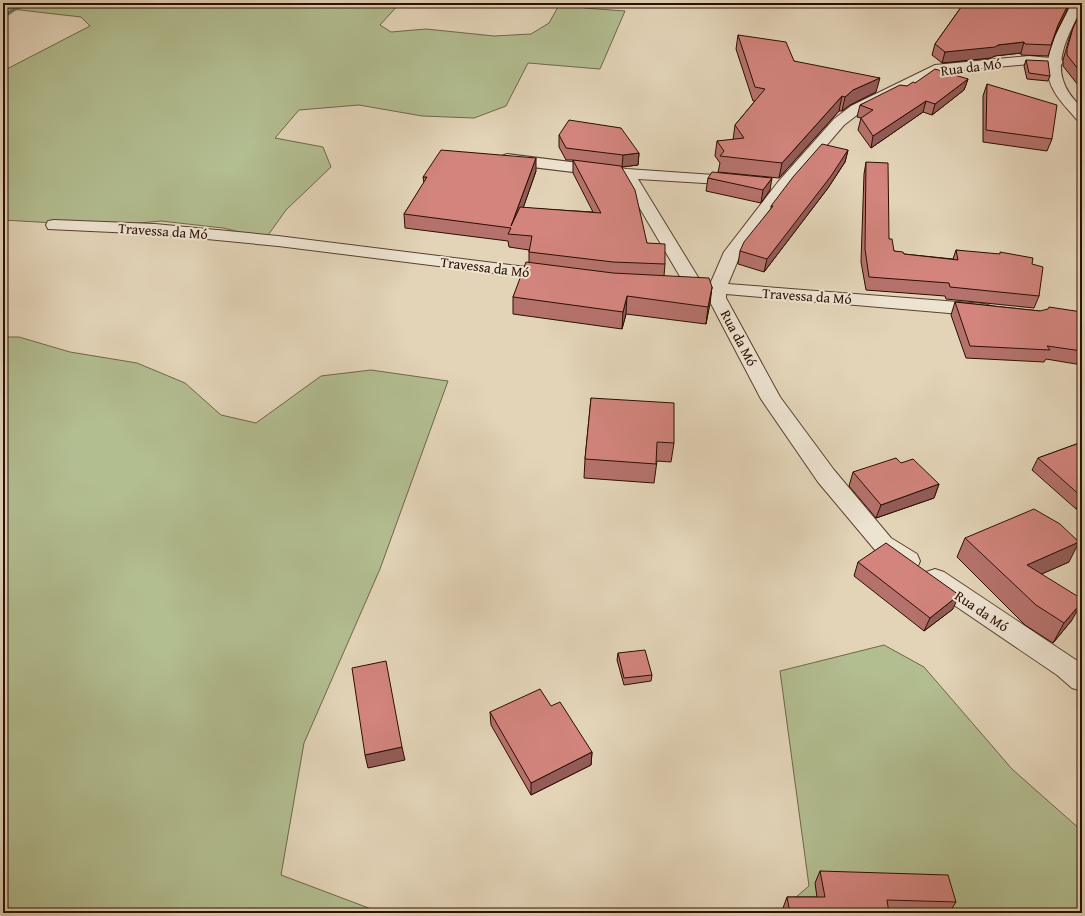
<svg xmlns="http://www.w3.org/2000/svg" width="1085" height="916" viewBox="0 0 1085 916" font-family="'Gentium Book Plus',serif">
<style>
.green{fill:#b2bd90;stroke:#6f6648}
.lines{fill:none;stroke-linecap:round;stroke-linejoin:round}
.stream{fill:#6b7469;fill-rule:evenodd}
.minor-casing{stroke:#5a402f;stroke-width:2}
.tertiary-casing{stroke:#5a402f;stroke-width:2}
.minor{fill:#ede3d1;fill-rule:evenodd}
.tertiary{fill:#ede3d1;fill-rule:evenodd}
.wall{fill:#b5726c;stroke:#2c0e01}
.shaded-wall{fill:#935c58;stroke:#2c0e01}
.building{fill:#d2847d;stroke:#2c0e01}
.labels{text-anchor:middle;stroke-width:4;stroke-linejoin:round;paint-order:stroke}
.street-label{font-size:14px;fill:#2c0e01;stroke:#ede3d1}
</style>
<rect width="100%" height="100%" fill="#e3d4b8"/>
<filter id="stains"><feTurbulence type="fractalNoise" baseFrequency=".005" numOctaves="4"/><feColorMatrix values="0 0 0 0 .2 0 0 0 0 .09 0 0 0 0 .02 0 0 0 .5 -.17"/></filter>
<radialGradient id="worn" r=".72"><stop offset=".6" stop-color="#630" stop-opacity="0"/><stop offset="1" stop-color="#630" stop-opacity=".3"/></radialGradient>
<!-- green -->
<path class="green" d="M3,3h397l-20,22 11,7 35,-3 68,7 37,-2 18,-11 9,-16 -30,-4h59l-3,5 41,3 -25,58 -72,-6 -22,43 -32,12 -52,-2 -63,-11 -60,5 -24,28 48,9 8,20 -45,43 -20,28 -43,-10 -62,-7 -54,5 -104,-6v-149l87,-45 -9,-9 -78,-9z
M3,337h16l51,15 67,11 48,20 36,32 35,8 65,-47 50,-6 77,11 -68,188 -76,174 -23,132 101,38h-379z
M884,645l40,22 88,102 70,62v82h-305l32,-27 -29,-215z"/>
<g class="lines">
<!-- stream -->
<path class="stream" d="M27,3h6l-18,8 -12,8v-4l8,-6z"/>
<!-- minor casing -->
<g class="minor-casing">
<path id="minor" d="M1029,56l32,3 2,3 -2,3 -5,1 -27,-2 -86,8 -82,40 -17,13 -54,63 -49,65 -13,31 256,20 7,2 2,4 -2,4 -7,2 -258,-22v4l54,99 54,73 57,68 26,16 3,7 -3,7 -9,2 -9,-2 -24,-18 -57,-68 -57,-83 -53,-101v-5l-20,-3 -66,-112 -115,-14 -5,-2 -3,-3 3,-3 5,-2 120,15 116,8 2,3 -2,3 -6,2 -99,-6 63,103h10l13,-30 54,-70 56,-63 17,-13 84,-41z
M54,220l101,4 123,12 273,34 6,1 3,4 -3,4 -6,1 -273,-34 -123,-12 -107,-5 -2,-4 2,-4z
M935,569l9,3 138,92v27l-10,-3 -15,-13 -131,-89 -3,-7 3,-7z"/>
</g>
<!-- tertiary casing -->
<g class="tertiary-casing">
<path id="tertiary" d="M1072,3h10v4c-10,21 -27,49 -19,73 3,11 11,20 19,28v13l-5,-1c-8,-10 -17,-18 -23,-29 -17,-29 5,-62 18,-88z"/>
</g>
<!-- minor -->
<use href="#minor" class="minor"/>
<!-- tertiary -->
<use href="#tertiary" class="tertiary"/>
</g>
<!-- wall -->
<path class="wall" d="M963,3h108l-1,1h-1l-3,9 -11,22 -7,21 -27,-1v-2l-26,3 -4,2 -49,5 -10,-8 3,-11 29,-41z
M1082,9v77l-4,-1 -15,-19v-6l6,-21 4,-11z
M738,35l56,26 82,31 -26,13 -8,6h-3l-60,67 -61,-6 2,-9 -5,-7 2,-15 16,-1 2,-15 20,-24h-2l-17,-52z
M1026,60l24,16 -2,5 -21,-2 -3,-13z
M968,79l-4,11 -32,25 -9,-3 -52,36 -13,-18 3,-12 -4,-1 3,-12 55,-22z
M987,84l65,55 -5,12 -64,-9v-46z
M559,135l80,18 -1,12 -17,2 26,76 18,21 -1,12 48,11 -6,37 -80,-10 -4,15 -109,-15v-17l16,-35v-12l-20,-3 -1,-6 -103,-13 -1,-14 20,-31 -1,-6 113,-6 -13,37 70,4 -20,-39v-13h-7l-7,-13z
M848,150l-3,12 -17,26 -64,84 -26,-8 2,-13 31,-42v-3z
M866,162l23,77 5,12 10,3 49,5 3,-9 76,14 7,32 -5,12 -88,-9 -1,-3 -79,-6 -5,-28 3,-88z
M708,178l62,12 -9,13 -55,-12z
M955,302l85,9 42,40v14l-36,-6 -2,3 -78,-4 -15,-43z
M591,398l83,45 -3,19 -14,-1 -3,22 -70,-5 1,-19z
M1082,442v65l-6,2 -44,-39 6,-12z
M901,463l38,21 -5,14 -58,20 -27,-32 4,-14z
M965,538l104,24 -28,12 31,46 -19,23 -28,-18 -68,-68z
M858,562l95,47 -29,22 -70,-55z
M618,653l34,22 -1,6 -27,4 -7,-25z
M490,712l102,40 -1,13 -60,30 -40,-70z
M820,871l136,31 -7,11 -60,-1v1h-105l-1,-5 4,-11h30l-2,-14z"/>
<!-- shaded-wall -->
<path class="shaded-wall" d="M1069,3l-3,10 -12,23 4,-11z
M1024,42l-3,11 -26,3 -4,2 -49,5 3,-11 53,-7z
M880,78l-4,14 -26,13 -8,6 3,-14 8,-7z
M968,79l-4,11 -32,25 3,-11z
M842,96l-3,15 -60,67 3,-15z
M926,101l-3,11 -52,36 2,-12z
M848,150l-3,12 -17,26 -64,84 3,-13z
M639,153l-1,12 -16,2 1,-12z
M536,158v13l-22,63 -3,-8z
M772,178l-2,12 -9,13 2,-13z
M712,287l-2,17 -4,20 2,-17z
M627,296l-1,18 -4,15 1,-17z
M939,484l-5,14 -58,20 5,-13z
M1082,498v9l-6,2z
M1079,542l-10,20 -52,23 10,-20z
M959,595l-6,14 -29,22 6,-13z
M1082,602l-10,18 -19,23 11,-20z
M402,747l3,13 -37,8 -3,-13z
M592,752l-1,13 -60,30v-12z"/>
<!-- building -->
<path class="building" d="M964,3h105l-11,22 -7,20 -26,-1 -1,-2 -26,3 -3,2 -50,5 -10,-8z
M1082,9v65l-15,-19v-6l6,-21z
M738,35l48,7 8,19 86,17 -27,12 -8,7 -3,-1 -60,67 -62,-7 4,-5 -7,-10 27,-3 -9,-13 30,-36 -10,-2z
M1026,60l22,1 2,15 -21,-3z
M935,69l33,10 -33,25 -9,-3 -53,35 -12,-18 12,-8 -13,-5 40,-20 7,1 6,-4 2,1z
M987,84l70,21 -5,34 -66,-9z
M569,120l52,8 18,25 -16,2 -57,-7 -7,-13z
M822,144l26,6 -17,26 -64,83 -27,-8 4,-9 29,-36h-2l22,-29z
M441,150l95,8 -25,68 9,-19 81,6 -28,-53 48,6 14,24 12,53 18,1v20l-52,-2 -84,-10 3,-16 -24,-2 3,-6 -107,-14 23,-37h-4z
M866,162l22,1 1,76h3l2,12 9,1 1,2 54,6 -2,-10 44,4v-2l33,6 -1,6 11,3 -4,29 -89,-9 -1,-4 -80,-6 -4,-28z
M712,172l60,6 -9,12 -55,-12z
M526,262l87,11 96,5 3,9 -4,20 -81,-11 -4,16 -110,-15z
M955,302l85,9 8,-2 1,-2 33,5v39l-35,-5 3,4 -80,-4z
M591,398l83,5v40l-17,-1 -1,22 -71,-5z
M1082,442v55l-44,-39z
M896,458l5,5 12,-4 26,25 -58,21 -28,-33z
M1034,509l26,15 19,18 -52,23 55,34v3l-18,21 -28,-18 -71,-67z
M886,543l73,52 -29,23 -72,-56z
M645,650l7,25 -28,3 -6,-25z
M386,661l16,86 -37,8 -13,-87z
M540,689l11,17 9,-4 32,50 -61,31 -41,-71z
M820,871l128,4 8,27 -69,-2 2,13h-99l-3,-16h38z"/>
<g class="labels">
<!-- street labels -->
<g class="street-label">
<text transform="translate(971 67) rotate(-7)" y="5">Rua da Mó</text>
<text transform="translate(163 231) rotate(4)" y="5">Travessa da Mó</text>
<text transform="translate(485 267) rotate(7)" y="5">Travessa da Mó</text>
<text transform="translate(807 296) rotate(4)" y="5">Travessa da Mó</text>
<text transform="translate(739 338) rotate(62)" y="5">Rua da Mó</text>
<text transform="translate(982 611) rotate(34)" y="5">Rua da Mó</text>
</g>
</g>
<!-- margin -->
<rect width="1085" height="916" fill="none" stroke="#e3d4b8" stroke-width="16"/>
<rect x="4" y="4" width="1077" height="908" fill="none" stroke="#2c0e01" stroke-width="2"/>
<rect x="8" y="8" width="1069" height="900" fill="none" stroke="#2c0e01"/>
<rect width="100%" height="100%" filter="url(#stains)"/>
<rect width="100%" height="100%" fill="url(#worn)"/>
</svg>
